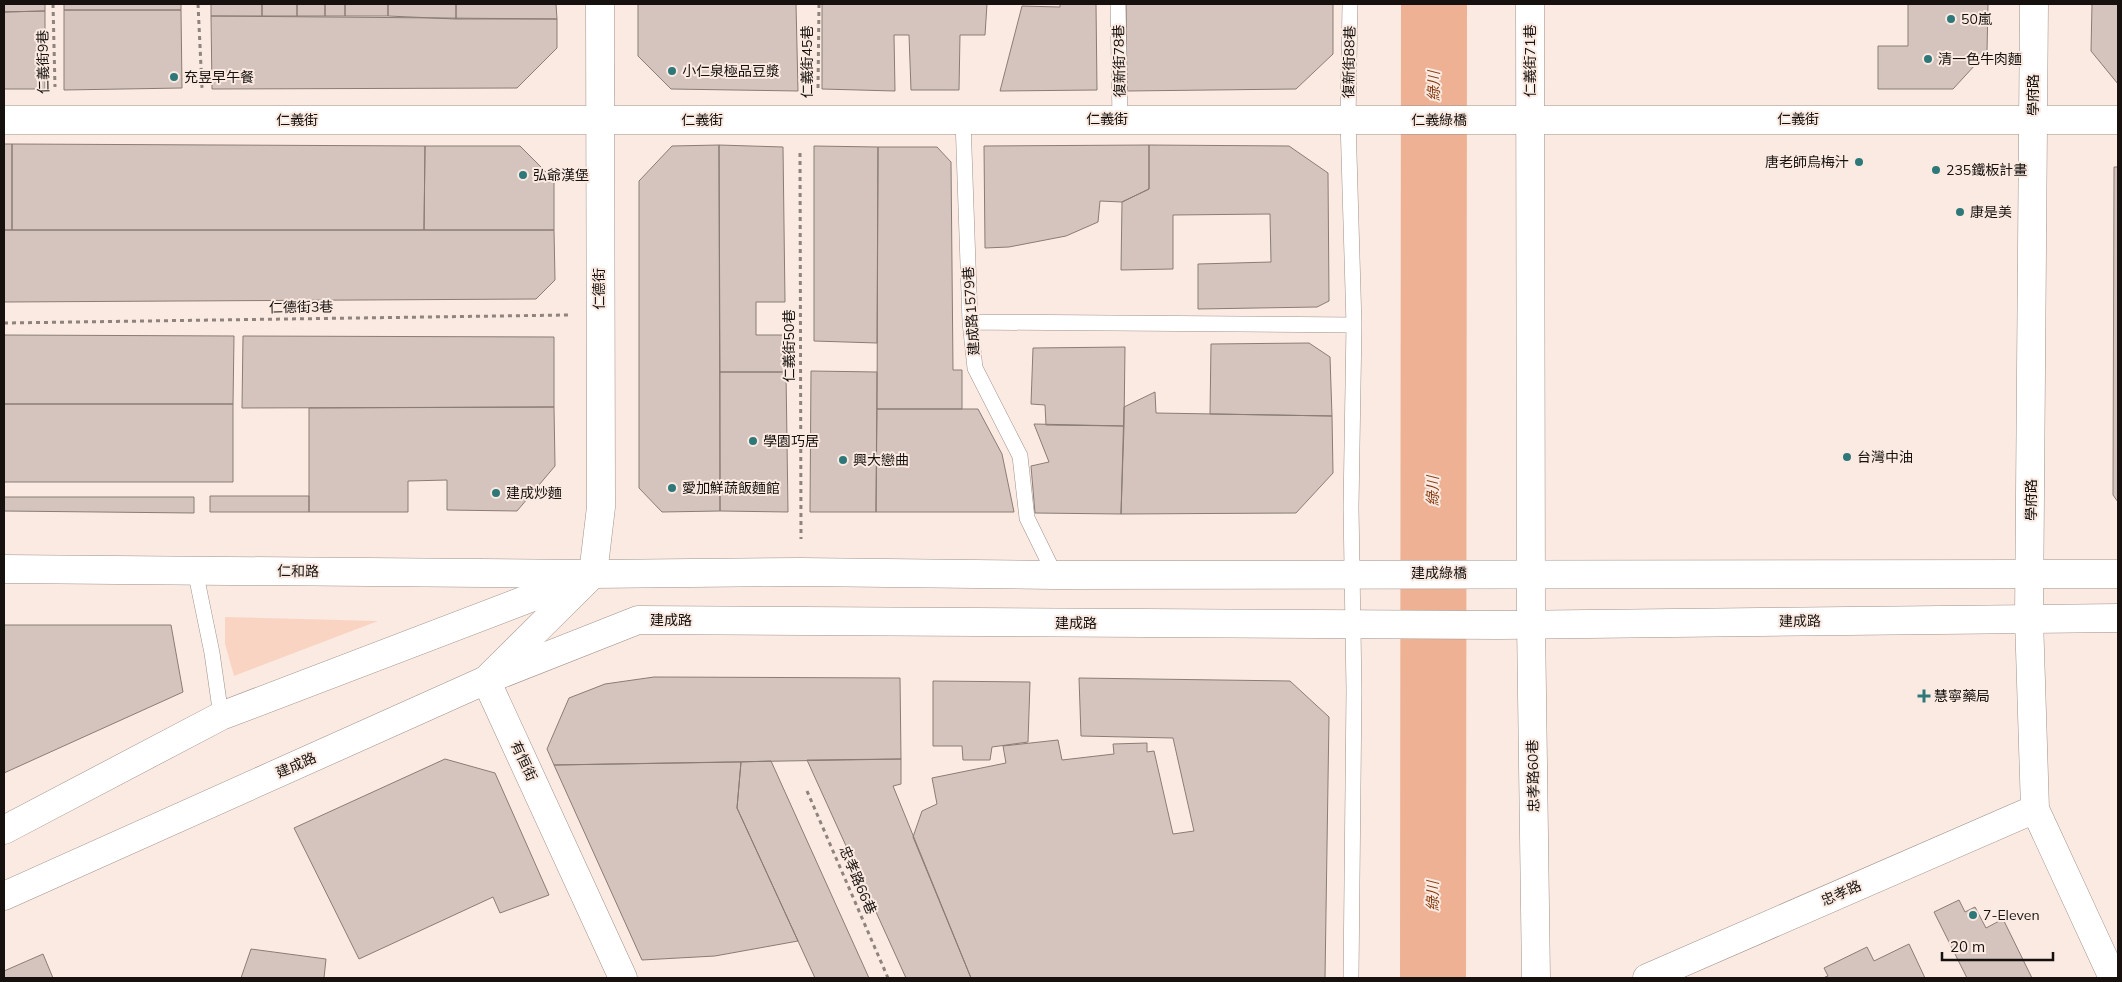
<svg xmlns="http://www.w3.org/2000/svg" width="2122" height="982" viewBox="0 0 2122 982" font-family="Mulish,'Noto Sans TC',sans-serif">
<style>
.green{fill:#fad4c2}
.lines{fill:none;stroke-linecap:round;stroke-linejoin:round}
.river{stroke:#eeb193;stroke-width:66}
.building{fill:#d4c4bd;stroke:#8a7c75}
.lane-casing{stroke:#a0918a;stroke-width:16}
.street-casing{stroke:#a0918a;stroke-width:29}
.secondary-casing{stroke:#a0918a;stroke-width:29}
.path{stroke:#8e837d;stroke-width:3;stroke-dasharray:4 4;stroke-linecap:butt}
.lane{stroke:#fff;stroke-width:15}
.street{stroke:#fff;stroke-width:28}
.secondary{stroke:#fff;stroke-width:28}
.poi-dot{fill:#2e7879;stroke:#faeae2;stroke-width:2}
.labels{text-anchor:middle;stroke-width:4;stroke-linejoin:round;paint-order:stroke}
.poi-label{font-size:14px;fill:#16110e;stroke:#faeae2;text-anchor:start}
.street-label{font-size:14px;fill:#16110e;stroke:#faeae2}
.water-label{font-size:15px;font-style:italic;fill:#863e12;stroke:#faeae2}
</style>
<rect width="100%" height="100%" fill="#faeae2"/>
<!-- green -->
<path class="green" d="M225,617l153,4 -144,55 -9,-32z"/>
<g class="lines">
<!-- river -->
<path class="river" d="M1433,978l1,-974"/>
</g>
<!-- building -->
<path class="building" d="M4,4h41v7l-41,1z
M64,4h117v6h-117z
M211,4h51v12h-51z
M262,4h35v12h-35z
M297,4h28v12h-28z
M325,4h20v12h-20z
M345,4h43v12h-43z
M388,4h68v15l-68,-3z
M456,4h100l1,15h-101z
M638,4h158l2,87 -127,-2 -33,-33z
M822,4h165l-2,31h-25l-1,55h-48l-2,-55h-15l1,56 -73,-2z
M1060,4h36l1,86 -97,1 22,-85 38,1z
M1126,4h207v50l-37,35 -169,2z
M1908,4h80l-1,48 -34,37h-75v-43h30z
M2092,4h26v80l-27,-33z
M64,10h117l1,78 -118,2z
M45,11v78h-41v-77z
M211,16l346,3v29l-40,40 -305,1z
M4,144h8v86h-8z
M12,144l413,2 -1,84h-412z
M719,145l64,2 2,155h-29v33h30v37h-66z
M719,145l1,366 -58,1 -23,-24v-307l33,-35z
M1149,145v44l-27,13 -22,-1 -2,21 -32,14 -57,11 -24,1 -1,-102z
M1149,145l140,1 39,27 1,128 -12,6 -119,2v-45l73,-2 -1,-48 -97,1v54l-52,1 1,-68 27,-13z
M425,146h95l34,34v50h-130z
M814,146l64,1 -1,196 -63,-2z
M878,147h59l14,15 2,208h9v39h-85z
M2114,167h4v335l-5,-7z
M4,230h550l1,50 -19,19 -532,3z
M4,335l230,1 -1,68h-229z
M243,336l311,1v70l-312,1z
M1309,343l21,14 2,59 -122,-2 1,-70z
M1125,347l-1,79 -78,-1 -1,-20 -14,-1 2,-56z
M811,371l66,1 -1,140h-66z
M720,372h66l2,140 -68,-1z
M1155,392l1,21 176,3 1,57 -37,40 -175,1 3,-107z
M4,404h229v78h-229z
M554,407l1,59 -38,45 -70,-1v-30l-39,1v31h-99v-104z
M877,409h101l24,45 12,58h-138z
M1034,424l90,2 -3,88 -86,-1 -4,-47 18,-4z
M210,496h99v16h-99z
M4,497h190v16l-190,-2z
M4,625h167l12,67 -179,81z
M654,677l246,1 1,81 -347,6 -7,-16 22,-51 36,-14z
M1079,678l211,3 39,36 -4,261h-354l-58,-141 9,-26 15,-7 -5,-26 74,-15 -3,-17 55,-6 4,20 52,-6 -1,-10 34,-1v9l7,-1 19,83 21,-3 -21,-93 -92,-2z
M933,681l97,1 -2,60 -36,5 -2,13h-27l-1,-14h-29z
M445,759l50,14 54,122 -49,18 -7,-16 -134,62 -65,-131z
M901,759v25l-8,2 78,192h-65l-99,-218z
M771,761l98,217h-54l-78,-170 4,-46z
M741,762l-4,46 61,133 -83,15 -73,4 -88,-195z
M1959,900l6,12 10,-5 11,21 17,-9 29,59h-65l-33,-66z
M1909,944l16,34h-102l5,-2 -4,-8 43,-21 7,14z
M251,949l75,10 -2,19h-83z
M43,954l10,24h-49v-7z"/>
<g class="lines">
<!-- lane casing -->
<g class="lane-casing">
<path id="lane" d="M1118,4l2,115
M1350,4l-2,116 6,205 -3,182 3,183 -3,288
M963,120l7,202 5,46 45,88 7,62 28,57
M970,322l384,3
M195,570l17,83 9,63"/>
</g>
<!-- street casing -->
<g class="street-casing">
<path id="street" d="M1530,4l1,619 5,355
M2034,4l-5,614 6,191 78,169
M4,120h2114
M4,569l589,5
M593,574l8,-67 -1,-503
M593,574l-107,106 137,298
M1647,978l388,-169"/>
</g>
<!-- secondary casing -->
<g class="secondary-casing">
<path id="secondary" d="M4,830l217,-114 372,-142 208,-2 254,3 1063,-1
M4,896l482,-216 152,-60 861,5 619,-7"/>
</g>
<!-- path -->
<path class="path" d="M53,4l2,83
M198,4l4,84
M818,88l1,-84
M800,153l1,386
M4,323l564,-8
M807,791l81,187"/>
<!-- lane -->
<use href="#lane" class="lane"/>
<!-- street -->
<use href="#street" class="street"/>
<!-- secondary -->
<use href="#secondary" class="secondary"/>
</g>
<!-- markers -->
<g class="poi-dot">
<circle cx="1951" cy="19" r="5"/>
<circle cx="1928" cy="59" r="5"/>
<circle cx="672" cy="71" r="5"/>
<circle cx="174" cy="77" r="5"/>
<circle cx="1859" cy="162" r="5"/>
<circle cx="1936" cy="170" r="5"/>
<circle cx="523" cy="175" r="5"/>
<circle cx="1960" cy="212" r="5"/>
<circle cx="753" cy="441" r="5"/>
<circle cx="1847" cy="457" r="5"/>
<circle cx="843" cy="460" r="5"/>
<circle cx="672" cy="488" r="5"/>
<circle cx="496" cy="493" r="5"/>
<path d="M1921.5 688.5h5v5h5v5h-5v5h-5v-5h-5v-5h5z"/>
<circle cx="1973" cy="915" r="5"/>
</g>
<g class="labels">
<!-- poi labels -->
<g class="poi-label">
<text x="1961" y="24">50嵐</text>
<text x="1938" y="64">清一色牛肉麵</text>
<text x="682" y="76">小仁泉極品豆漿</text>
<text x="184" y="82">充昱早午餐</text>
<text x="1849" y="167" text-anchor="end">唐老師烏梅汁</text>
<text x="1946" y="175">235鐵板計畫</text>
<text x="533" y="180">弘爺漢堡</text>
<text x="1970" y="217">康是美</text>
<text x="763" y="446">學園巧居</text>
<text x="1857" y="462">台灣中油</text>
<text x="853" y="465">興大戀曲</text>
<text x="682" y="493">愛加鮮蔬飯麵館</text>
<text x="506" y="498">建成炒麵</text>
<text x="1934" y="701">慧寧藥局</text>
<text x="1983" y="920">7-Eleven</text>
</g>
<!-- street labels -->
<g class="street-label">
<text transform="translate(1119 61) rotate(-91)" y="5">復新街78巷</text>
<text transform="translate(1530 61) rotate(-90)" y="5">仁義街71巷</text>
<text transform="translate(43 62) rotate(-91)" y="5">仁義街9巷</text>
<text transform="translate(807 62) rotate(-90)" y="5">仁義街45巷</text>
<text transform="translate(1349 62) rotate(-89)" y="5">復新街88巷</text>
<text transform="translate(2033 95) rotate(-90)" y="5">學府路</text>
<text x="1107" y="124">仁義街</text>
<text x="1798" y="124">仁義街</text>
<text x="297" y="125">仁義街</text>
<text x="702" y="125">仁義街</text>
<text x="1439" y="125">仁義綠橋</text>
<text transform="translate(599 289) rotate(-90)" y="5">仁德街</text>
<text transform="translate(301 307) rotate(-1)" y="5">仁德街3巷</text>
<text transform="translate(971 311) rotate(-94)" y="5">建成路1579巷</text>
<text transform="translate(789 346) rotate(-90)" y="5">仁義街50巷</text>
<text transform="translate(2031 500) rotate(-90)" y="5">學府路</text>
<text transform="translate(298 571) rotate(1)" y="5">仁和路</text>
<text x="1439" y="578">建成綠橋</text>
<text x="671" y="625">建成路</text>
<text transform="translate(1800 621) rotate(-1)" y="5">建成路</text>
<text x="1076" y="628">建成路</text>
<text transform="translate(524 761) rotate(65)" y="5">有恒街</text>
<text transform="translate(296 765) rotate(-24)" y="5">建成路</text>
<text transform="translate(1533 776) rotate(-91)" y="5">忠孝路60巷</text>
<text transform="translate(858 880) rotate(67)" y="5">忠孝路66巷</text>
<text transform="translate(1841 893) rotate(-24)" y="5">忠孝路</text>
</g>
<!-- water labels -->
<g class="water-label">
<text transform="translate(1434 86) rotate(-90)" y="5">綠川</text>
<text transform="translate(1433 491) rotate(-90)" y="5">綠川</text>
<text transform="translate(1433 896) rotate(-90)" y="5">綠川</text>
</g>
</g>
<!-- border -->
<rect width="2122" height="982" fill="none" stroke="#16110e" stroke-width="10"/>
<!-- scale -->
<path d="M1942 952v8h111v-8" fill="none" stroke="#16110e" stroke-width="2.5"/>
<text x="1950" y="952" font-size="15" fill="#16110e" stroke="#faeae2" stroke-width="4" paint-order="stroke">20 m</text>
</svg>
